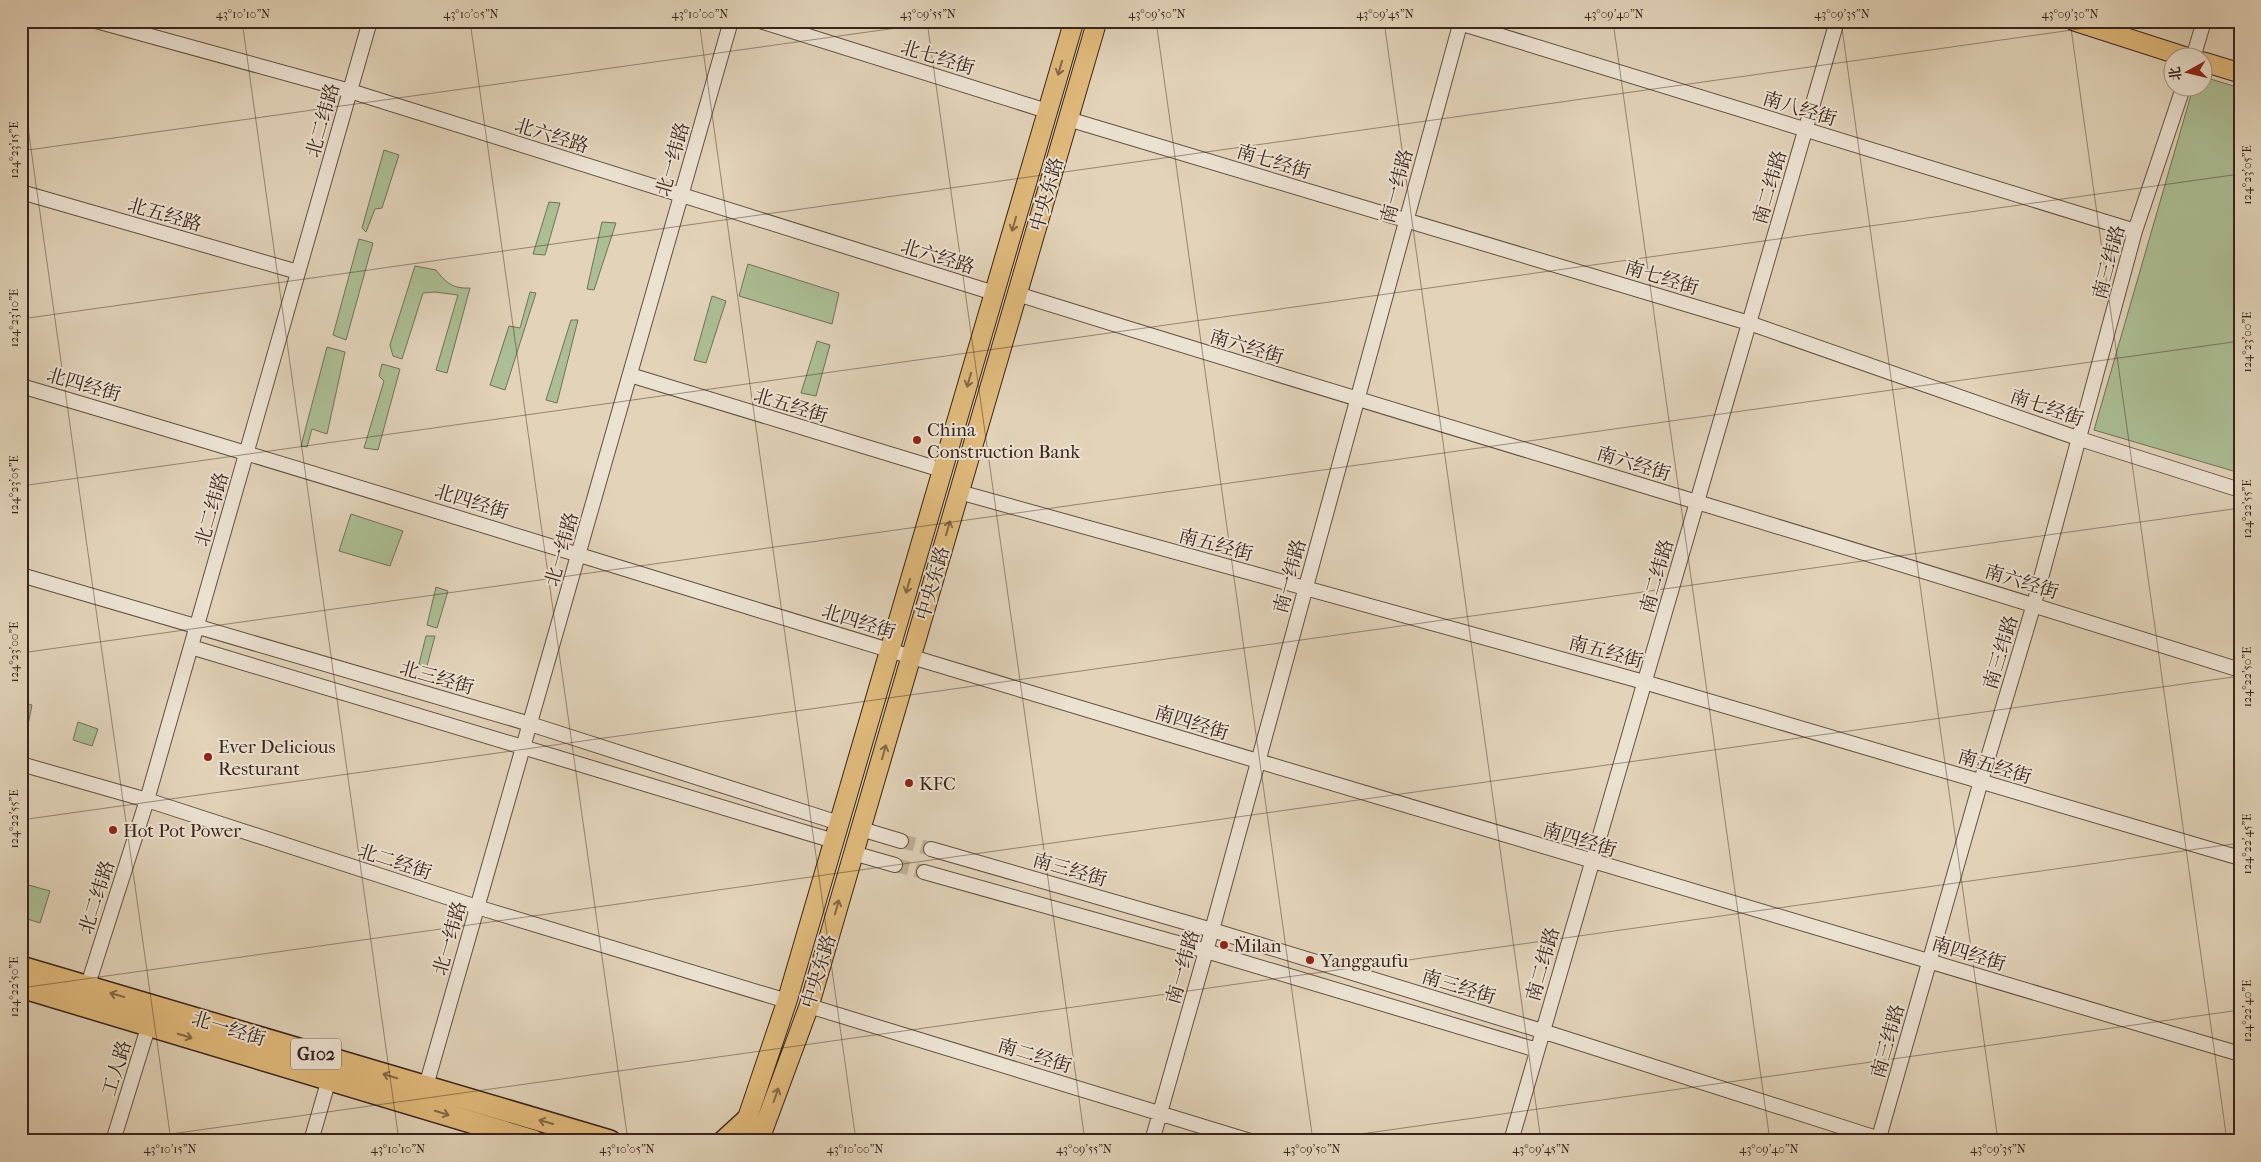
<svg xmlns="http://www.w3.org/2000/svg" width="2261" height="1162" viewBox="0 0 2261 1162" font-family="'IM FELL French Canon','Noto Serif SC',serif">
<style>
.green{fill:#acbe95;stroke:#727158}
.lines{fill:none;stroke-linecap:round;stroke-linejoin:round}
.minor-tunnel{stroke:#c0b099;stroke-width:14;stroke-dasharray:14 7;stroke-linecap:butt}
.minor-casing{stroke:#635042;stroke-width:16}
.major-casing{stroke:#39241b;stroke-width:21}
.highway-casing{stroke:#39241b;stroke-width:24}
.minor{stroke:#ece2d2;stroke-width:14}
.major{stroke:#e1ba7c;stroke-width:19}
.highway{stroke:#e1ba7c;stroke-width:21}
.oneway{stroke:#856847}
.ticks{fill:none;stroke:#39241b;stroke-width:1;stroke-opacity:0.45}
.poi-dot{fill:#8f2418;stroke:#ece2d2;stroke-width:2}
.labels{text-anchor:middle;stroke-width:4;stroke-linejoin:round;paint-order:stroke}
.shield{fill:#ece2d2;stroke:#6f5d52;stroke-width:1}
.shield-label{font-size:18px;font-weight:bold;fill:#39241b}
.street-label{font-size:19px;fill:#39241b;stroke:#ece2d2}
.poi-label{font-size:19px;fill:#39241b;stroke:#ece2d2;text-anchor:start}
.neatline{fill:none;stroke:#39241b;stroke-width:2}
.ticks-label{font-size:12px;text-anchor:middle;fill:#39241b}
</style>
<rect width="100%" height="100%" fill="#e2d3b9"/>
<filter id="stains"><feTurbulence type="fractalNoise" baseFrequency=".004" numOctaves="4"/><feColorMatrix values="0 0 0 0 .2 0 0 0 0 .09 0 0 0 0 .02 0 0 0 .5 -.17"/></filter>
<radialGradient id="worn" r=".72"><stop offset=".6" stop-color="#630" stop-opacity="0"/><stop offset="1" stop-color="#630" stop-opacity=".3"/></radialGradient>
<!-- green -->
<path class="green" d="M2204,77l36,11v385l-146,-43 99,-342h11z
M384,150l15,5 -17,53 -7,1 -9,23 -4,-4z
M549,202l11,1 -15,52 -12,-1z
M602,222l14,1 -22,67 -7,-1z
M359,239l14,4 -27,97 -13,-5z
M748,264l91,29 -7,31 -93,-28z
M415,266l21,4c10,13 17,19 34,18l-23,85 -11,-3 22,-75 -23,-3 -12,1 -21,66 -9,-3 -3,-11z
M530,292l6,1 -31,97 -15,-5 19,-59 11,2z
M712,296l14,5 -20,62 -12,-3z
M571,320h7l-21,83 -11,-3z
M817,341l13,4 -14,51 -15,-3z
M327,347l18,5 -18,82 -15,-5 -5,18 -6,-1z
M382,364l18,5 -22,81 -14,-2 20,-67 -5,-5z
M351,514l52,17 -13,35 -51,-15z
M436,587l12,4 -11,37 -10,-3z
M426,636h9l-8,30 -8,-2z
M21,702l11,3 -4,20 -7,-2z
M78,722l20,7 -6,17 -19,-6z
M21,883l29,8 -10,32 -19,-6z"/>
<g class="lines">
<!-- minor-tunnel -->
<path class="minor-tunnel" d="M901,841l30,8
M895,865l29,7"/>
<!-- minor casing -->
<g class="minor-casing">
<path id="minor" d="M96,21l254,70 644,202
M760,21l287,90
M1453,21l682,210
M2193,58l11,-37
M1068,119l681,204 331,116 160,51
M21,192l277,80
M1017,294c407,127 817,247 1223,376
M630,375l312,95
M21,386c298,87 594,181 891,271 442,134 885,264 1328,397
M959,492l685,190 596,176
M21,575l509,149 309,99
M191,647l643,194
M21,764l126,36 330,107 310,94
M861,829l40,12
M931,849l281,81 330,101 344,110
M853,853l42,12
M924,872l282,79 331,99
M85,994l62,-194 223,-779
M809,1006l441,135
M426,1086l305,-1065
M113,1141l38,-123
M311,1141l18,-62
M1152,1141l60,-211 249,-909
M1511,1141l326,-1120
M1878,1141l103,-360 53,-177 101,-373 48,-143
M2239,1141l1,-2"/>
</g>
<!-- major casing -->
<g class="major-casing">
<path id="major" d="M2074,21l115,37
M2204,62l36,11
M742,1134l45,-133 287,-980
M759,1141l50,-135 288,-985"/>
</g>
<!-- highway casing -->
<g class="highway-casing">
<path id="highway" d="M21,967l589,174
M21,987l513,154
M724,1141l23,-21"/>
</g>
<!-- minor -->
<use href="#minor" class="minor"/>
<!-- major -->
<use href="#major" class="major"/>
<!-- highway -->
<use href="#highway" class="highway"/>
</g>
<!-- one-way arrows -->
<defs><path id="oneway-shaft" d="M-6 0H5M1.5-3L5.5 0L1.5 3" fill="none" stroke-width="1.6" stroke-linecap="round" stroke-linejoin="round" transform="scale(1.25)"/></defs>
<g class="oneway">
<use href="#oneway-shaft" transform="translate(1060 68) rotate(106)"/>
<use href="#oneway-shaft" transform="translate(1014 224) rotate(106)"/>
<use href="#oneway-shaft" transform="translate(969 380) rotate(106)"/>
<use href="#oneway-shaft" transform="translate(948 528) rotate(-74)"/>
<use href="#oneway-shaft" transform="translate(908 586) rotate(106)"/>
<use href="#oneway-shaft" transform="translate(884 752) rotate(-74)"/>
<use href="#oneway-shaft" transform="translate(837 907) rotate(-74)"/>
<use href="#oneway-shaft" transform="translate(117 995) rotate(-164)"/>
<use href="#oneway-shaft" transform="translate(185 1036) rotate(17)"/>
<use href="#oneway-shaft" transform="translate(390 1076) rotate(-163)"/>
<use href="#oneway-shaft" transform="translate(776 1095) rotate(-70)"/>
<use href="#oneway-shaft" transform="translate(442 1113) rotate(17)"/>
<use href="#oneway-shaft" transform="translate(546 1122) rotate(-164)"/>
</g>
<!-- ticks -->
<path class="ticks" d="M242,21l157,1120M470,21l158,1120M699,21l157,1120M927,21l158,1120M1156,21l157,1120M1384,21l157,1120M1613,21l157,1120M1841,21l157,1120M2070,21l157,1120M21,78l150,1063M21,151l925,-130M21,319l2115,-298M21,486l2219,-312M21,653l2219,-312M21,820l2219,-312M21,988l2219,-312M121,1141l2119,-298M1311,1141l929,-131"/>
<!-- markers -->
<g class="poi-dot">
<circle cx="917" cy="440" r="5"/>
<circle cx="208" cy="757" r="5"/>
<circle cx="909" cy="783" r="5"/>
<circle cx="113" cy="830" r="5"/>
<circle cx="1224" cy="945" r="5"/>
<circle cx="1310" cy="960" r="5"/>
</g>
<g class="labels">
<!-- shield labels -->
<rect class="shield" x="291" y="1038.5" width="50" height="31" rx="4"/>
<g class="shield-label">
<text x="316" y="1060">G102</text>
</g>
<!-- street labels -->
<g class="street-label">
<text transform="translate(938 57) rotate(17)" y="7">北七经街</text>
<text transform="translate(1800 108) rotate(17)" y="7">南八经街</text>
<text transform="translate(322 120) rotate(-74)" y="7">北二纬路</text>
<text transform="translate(552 135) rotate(17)" y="7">北六经路</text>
<text transform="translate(672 159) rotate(-74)" y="7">北一纬路</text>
<text transform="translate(1274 161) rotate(17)" y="7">南七经街</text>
<text transform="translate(1396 186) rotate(-75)" y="7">南一纬路</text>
<text transform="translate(1769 187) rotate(-74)" y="7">南二纬路</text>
<text transform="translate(1046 194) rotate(-74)" y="7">中央东路</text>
<text transform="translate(165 214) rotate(16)" y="7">北五经路</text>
<text transform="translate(938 256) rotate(17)" y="7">北六经路</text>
<text transform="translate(2108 262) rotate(-75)" y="7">南三纬路</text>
<text transform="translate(1662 277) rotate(17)" y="7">南七经街</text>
<text transform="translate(1247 346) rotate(17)" y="7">南六经街</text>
<text transform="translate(84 384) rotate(16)" y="7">北四经街</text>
<text transform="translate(791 405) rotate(17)" y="7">北五经街</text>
<text transform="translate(2047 407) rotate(19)" y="7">南七经街</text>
<text transform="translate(1634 463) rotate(17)" y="7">南六经街</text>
<text transform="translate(472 501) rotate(17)" y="7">北四经街</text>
<text transform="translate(211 509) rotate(-74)" y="7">北二纬路</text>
<text transform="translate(1216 544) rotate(15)" y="7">南五经街</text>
<text transform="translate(561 549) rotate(-74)" y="7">北一纬路</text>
<text transform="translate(1289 576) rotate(-75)" y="7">南一纬路</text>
<text transform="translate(1656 576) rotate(-74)" y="7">南二纬路</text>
<text transform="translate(2022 581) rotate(17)" y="7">南六经街</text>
<text transform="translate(932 583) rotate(-74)" y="7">中央东路</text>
<text transform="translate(859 621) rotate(17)" y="7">北四经街</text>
<text transform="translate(1606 651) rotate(15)" y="7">南五经街</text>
<text transform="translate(2000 652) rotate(-73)" y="7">南三纬路</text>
<text transform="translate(437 677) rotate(16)" y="7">北三经街</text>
<text transform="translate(1192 722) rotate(17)" y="7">南四经街</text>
<text transform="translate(1995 766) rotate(17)" y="7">南五经街</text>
<text transform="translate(1580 839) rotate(17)" y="7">南四经街</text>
<text transform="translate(395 861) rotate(18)" y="7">北二经街</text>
<text transform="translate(1070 869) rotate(16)" y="7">南三经街</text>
<text transform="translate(96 897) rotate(-72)" y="7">北二纬路</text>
<text transform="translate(449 938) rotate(-74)" y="7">北一纬路</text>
<text transform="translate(1969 953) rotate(17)" y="7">南四经街</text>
<text transform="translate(1542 964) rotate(-74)" y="7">南二纬路</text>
<text transform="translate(1182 967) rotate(-74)" y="7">南一纬路</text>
<text transform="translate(818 971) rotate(-73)" y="7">中央东路</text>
<text transform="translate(1459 986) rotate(17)" y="7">南三经街</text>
<text transform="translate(229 1028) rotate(17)" y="7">北一经街</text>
<text transform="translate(1887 1041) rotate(-74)" y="7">南三纬路</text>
<text transform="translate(1035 1055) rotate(17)" y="7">南二经街</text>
<text transform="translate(116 1068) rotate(-73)" y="7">工人路</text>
</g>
<!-- poi labels -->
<g class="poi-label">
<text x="927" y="436">China<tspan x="927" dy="22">Construction Bank</tspan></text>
<text x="218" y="753">Ever Delicious<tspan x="218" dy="22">Resturant</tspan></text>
<text x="919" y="790">KFC</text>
<text x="123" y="837">Hot Pot Power</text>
<text x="1234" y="952">M̈ilan</text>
<text x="1320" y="967">Yanggaufu</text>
</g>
</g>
<!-- margin -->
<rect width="2261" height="1162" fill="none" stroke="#e2d3b9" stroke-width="55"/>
<!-- north arrow -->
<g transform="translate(2188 72) rotate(262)"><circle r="24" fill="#ece2d2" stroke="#a49689"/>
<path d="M0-4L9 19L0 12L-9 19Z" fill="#8f2418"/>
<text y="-8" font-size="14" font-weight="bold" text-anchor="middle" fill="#39241b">北</text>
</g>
<rect x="28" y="28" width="2206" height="1106" class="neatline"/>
<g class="ticks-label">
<text x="243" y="18">43°10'10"N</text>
<text x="471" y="18">43°10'05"N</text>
<text x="700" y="18">43°10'00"N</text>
<text x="928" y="18">43°09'55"N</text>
<text x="1157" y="18">43°09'50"N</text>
<text x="1385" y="18">43°09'45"N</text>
<text x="1614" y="18">43°09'40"N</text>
<text x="1842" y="18">43°09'35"N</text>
<text x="2070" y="18">43°09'30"N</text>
<text transform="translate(14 150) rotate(-90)" y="4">124°23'15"E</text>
<text transform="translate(2247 175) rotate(-90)" y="4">124°23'05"E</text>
<text transform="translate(14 318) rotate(-90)" y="4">124°23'10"E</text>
<text transform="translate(2247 342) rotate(-90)" y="4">124°23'00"E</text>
<text transform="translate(14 485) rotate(-90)" y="4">124°23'05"E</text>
<text transform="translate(2247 509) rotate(-90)" y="4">124°22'55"E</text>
<text transform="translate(14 652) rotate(-90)" y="4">124°23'00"E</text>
<text transform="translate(2247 677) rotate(-90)" y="4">124°22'50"E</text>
<text transform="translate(14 819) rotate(-90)" y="4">124°22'55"E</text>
<text transform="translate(2247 844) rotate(-90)" y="4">124°22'45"E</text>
<text transform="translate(14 987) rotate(-90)" y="4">124°22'50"E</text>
<text transform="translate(2247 1011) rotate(-90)" y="4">124°22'40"E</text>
<text x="170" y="1153">43°10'15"N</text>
<text x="398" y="1153">43°10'10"N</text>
<text x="627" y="1153">43°10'05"N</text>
<text x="855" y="1153">43°10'00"N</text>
<text x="1084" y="1153">43°09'55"N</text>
<text x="1312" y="1153">43°09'50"N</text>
<text x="1541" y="1153">43°09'45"N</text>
<text x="1769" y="1153">43°09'40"N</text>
<text x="1998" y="1153">43°09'35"N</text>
</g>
<rect width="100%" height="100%" filter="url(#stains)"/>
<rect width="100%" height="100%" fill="url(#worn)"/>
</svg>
